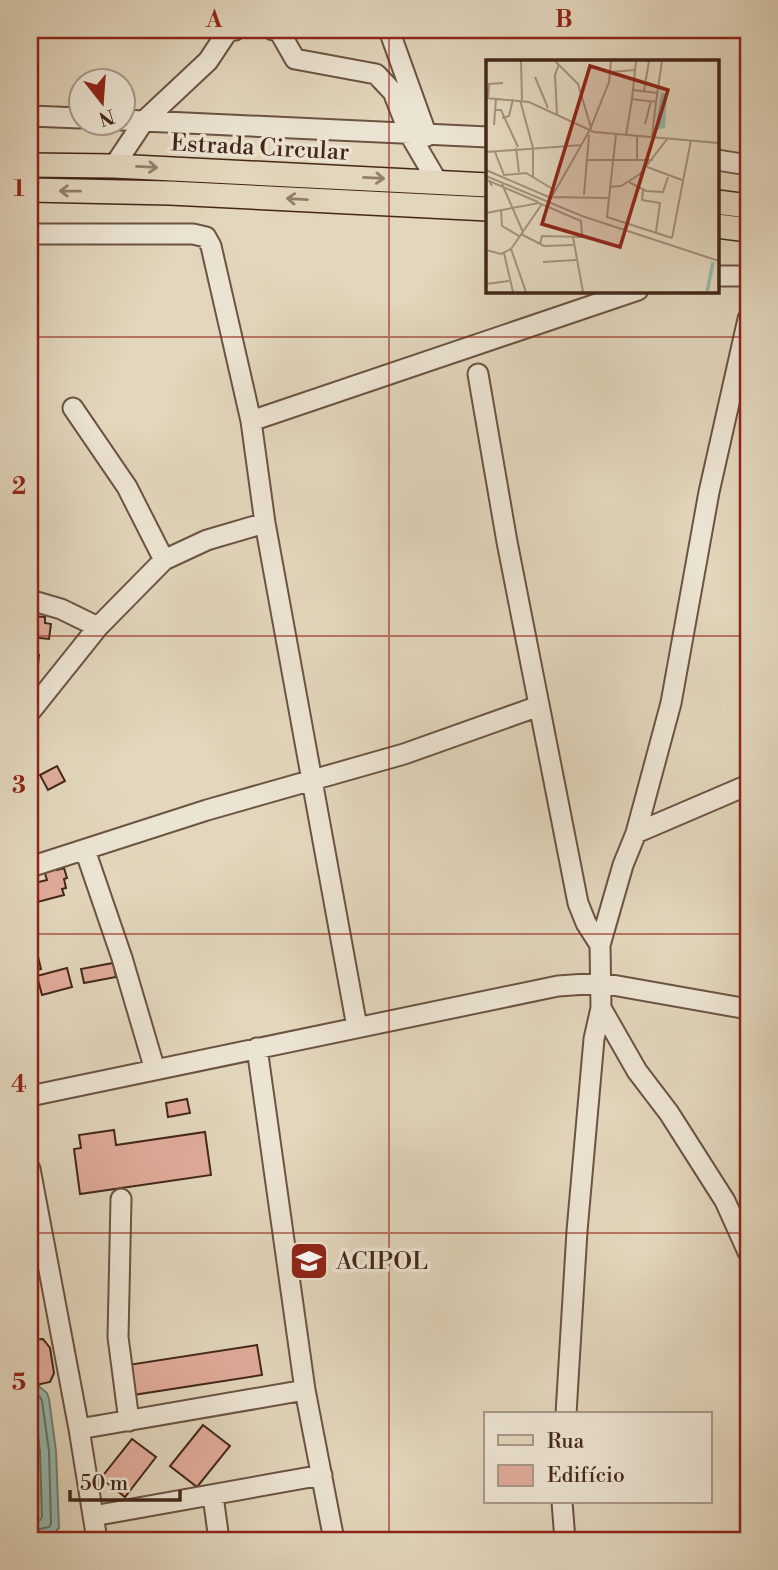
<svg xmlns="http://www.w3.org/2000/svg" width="778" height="1570" viewBox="0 0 778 1570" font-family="'Libre Bodoni',serif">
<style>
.water{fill:#95b9ae;stroke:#757f73;stroke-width:2}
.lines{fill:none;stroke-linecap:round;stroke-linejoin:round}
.shore{stroke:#6c7064;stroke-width:2}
.building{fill:#e1ac9b;stroke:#44271a;stroke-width:2}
.minor-casing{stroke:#6c5342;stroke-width:23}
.major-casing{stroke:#44271a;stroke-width:26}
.minor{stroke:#ece4d3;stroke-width:19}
.major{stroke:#e2d6bc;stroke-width:23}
.oneway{stroke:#937e6b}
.grid{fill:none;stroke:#8f2418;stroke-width:2;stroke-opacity:0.55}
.labels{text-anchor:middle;stroke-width:7;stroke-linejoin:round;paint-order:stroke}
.street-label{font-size:24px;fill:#44271a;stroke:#ece4d3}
.poi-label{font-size:24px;fill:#44271a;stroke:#ece4d3;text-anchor:start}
.inset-river{fill:none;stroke:#95b9ae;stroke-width:3.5}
.inset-road{fill:none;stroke:#a3907b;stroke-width:2}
.view{fill:#8f2418;fill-opacity:0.15;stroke:#8f2418;stroke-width:3.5}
.inset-edge{fill:none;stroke:#44271a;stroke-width:3.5}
.neatline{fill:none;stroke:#8f2418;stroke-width:2.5}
.grid-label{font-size:23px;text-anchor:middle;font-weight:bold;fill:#8f2418}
</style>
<rect width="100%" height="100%" fill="#e2d6bc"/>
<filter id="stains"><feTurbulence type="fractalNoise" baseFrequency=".00286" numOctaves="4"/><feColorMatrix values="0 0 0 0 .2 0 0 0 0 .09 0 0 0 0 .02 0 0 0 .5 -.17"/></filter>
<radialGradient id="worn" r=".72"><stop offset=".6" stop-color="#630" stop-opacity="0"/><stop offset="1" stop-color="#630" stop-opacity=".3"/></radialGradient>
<!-- water -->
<path class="water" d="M30,1359l4,23 13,11 2,6 7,52 3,77 -6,6 -23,4z"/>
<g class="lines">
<!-- shore -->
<path class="shore" d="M30,1389l10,8 2,4 7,50 2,73 -2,3 -14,3 -5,4
M30,1400l4,4 6,48 2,65 -2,3 -10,3"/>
</g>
<!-- building -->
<path class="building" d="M30,616l15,1v6l6,1 -2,15 -19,-2z
M30,654l9,1 -2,19 -7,-1z
M57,766l8,15 -17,9 -8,-15z
M56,867l1,3 7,-2 3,10 -3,1 2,9 -4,1 2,6 -34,9v-20l17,-4 -3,-10z
M30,932h2l9,37 -11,3z
M113,963l3,14 -32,6 -3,-14z
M67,968l5,19 -30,8 -5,-19z
M187,1099l3,14 -22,4 -2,-14z
M114,1130l2,15 89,-13 6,43 -131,19 -6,-45 7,-1 -2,-13z
M43,1339l7,9 4,25 -4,9 -14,3 -6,-45z
M257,1345l5,30 -129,20 -5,-30z
M203,1425l27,21 -33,41 -27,-21z
M132,1439l24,18 -31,40 -24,-19z"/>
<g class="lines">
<!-- minor casing -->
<g class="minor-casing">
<path id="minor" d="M273,30l6,1 16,28 81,15 17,18 17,43 27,46
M389,30l38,106
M30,116l50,2
M122,120l366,17
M717,160l31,5
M114,166l30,-45 64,-60 20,-30 7,-1
M30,234h163l13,3 5,9 40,175 14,102 92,504
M717,276h31
M748,319l-39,173 -38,211 -35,130 -13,32 -23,80 1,63 36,63 32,42 56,88 23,51
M478,374l29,168 71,361 8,20 14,22
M73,408l54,79 37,73
M251,421l387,-131
M30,600l31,9 37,18
M30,712l68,-85 66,-67 43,-20 58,-17
M636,833l112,-48
M85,850l37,108 33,112
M30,867l177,-57 197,-56 135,-48
M30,1096l528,-110 43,-3 147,26
M30,1169l49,260
M121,1199l-3,138 11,84
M305,1390l29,150
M566,1414l11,-183 17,-192 7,-31
M213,1496l6,44
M562,1502l3,38
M93,1516l229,-41
M97,1540l-18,-111 226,-39 -48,-342"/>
</g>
<!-- major casing -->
<g class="major-casing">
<path id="major" d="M30,165l84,1 374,19
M30,190l140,3 318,16
M717,202l31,4
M717,226l31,4"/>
</g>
<!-- minor -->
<use href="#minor" class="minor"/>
<!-- major -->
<use href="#major" class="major"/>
</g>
<!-- one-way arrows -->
<defs><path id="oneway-shaft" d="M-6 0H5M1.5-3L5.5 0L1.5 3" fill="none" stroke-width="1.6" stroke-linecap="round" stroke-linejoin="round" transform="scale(1.75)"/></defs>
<g class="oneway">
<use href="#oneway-shaft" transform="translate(147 167) rotate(3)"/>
<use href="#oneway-shaft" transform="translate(374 178) rotate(3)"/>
<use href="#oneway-shaft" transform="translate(70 191) rotate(-179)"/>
<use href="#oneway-shaft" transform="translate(297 199) rotate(-177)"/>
</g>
<!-- grid -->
<path class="grid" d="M389,30v1510M30,337h718M30,636h718M30,934h718M30,1233h718"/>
<!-- icons -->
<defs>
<g id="university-square" transform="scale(2.0125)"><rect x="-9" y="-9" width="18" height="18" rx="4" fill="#8f2418" stroke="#ece4d3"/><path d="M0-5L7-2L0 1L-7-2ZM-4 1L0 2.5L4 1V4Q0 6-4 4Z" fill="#fff"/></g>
</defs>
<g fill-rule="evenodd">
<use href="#university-square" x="309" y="1261"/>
</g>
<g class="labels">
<!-- street labels -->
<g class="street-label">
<text transform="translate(260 147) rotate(3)" y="8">Estrada Circular</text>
</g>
<!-- poi labels -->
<g class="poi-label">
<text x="336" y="1269">ACIPOL</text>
</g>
</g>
<!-- overview -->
<g transform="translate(486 60)">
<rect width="233" height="233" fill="#e2d6bc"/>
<path d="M175,33l6,1 -2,34 -10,2z" fill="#95b9ae"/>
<path class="inset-river" d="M221,232l6,-30"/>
<path class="inset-road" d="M35,1l1,39M125,12l24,-2M49,17l13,31M147,30l24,3M158,31l5,-30M0,38l43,4 65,30 125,11M2,39l1,-15 14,-1M146,39l4,-38M34,40l13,48v29M9,50h6l17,37M71,54l-2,-39 4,-11M16,58l7,-2 4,-17M159,64l6,-23M8,65l2,-26M105,67l18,-45 2,-21M130,74l-9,83 65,21M140,75l6,-36 24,3 6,-41M151,76v24M166,77l4,-35M30,88l3,24M0,92l96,-7M9,92l9,23 22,-2 30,18M102,100h65M161,107l35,13M0,110l65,28M0,116l96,40 137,45M143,122l17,9 17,1 5,-15M16,124l21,48M6,126l-3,-5 49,21M123,127l12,-1 19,-12 28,-36M157,130l-1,10 18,3 -4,29M98,135l5,-60M66,137l56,1M64,140l41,-72 -13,-44 -23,-23M15,149l1,17 17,10M0,153l53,-10 42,18 1,16 -40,-1 -2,8M35,174l23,12 29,-1M87,177l10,55M186,178l19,-98M25,189l15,43M0,190l15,4 10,-5 31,-45M18,193l9,39M57,202l33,-2M0,224l23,-3"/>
<path class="view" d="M104,6l78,24 -48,157 -78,-23z"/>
<rect width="233" height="233" class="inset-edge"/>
</g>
<!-- margin -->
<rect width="778" height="1570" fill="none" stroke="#e2d6bc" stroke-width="77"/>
<!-- legend -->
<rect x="484" y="1412" width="228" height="91" fill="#ece4d3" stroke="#a99889" stroke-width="2"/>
<rect x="498" y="1435" width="35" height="10" fill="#e2d6bc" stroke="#a99889" stroke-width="2"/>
<text x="547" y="1448" font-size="21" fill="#44271a">Rua</text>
<rect x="498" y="1465" width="35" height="21" fill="#e1ac9b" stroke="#a99889" stroke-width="2"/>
<text x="547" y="1482" font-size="21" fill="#44271a">Edifício</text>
<!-- north arrow -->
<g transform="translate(102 102) rotate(163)"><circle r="33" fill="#ece4d3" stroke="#a99889" stroke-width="2"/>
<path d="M0-5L12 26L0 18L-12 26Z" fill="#8f2418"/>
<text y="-10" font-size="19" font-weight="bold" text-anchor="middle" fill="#44271a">N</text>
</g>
<!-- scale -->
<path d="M70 1490v10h110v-10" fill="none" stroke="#44271a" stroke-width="3.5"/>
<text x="80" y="1490" font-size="21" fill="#44271a" stroke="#ece4d3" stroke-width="5" paint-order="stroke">50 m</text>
<rect x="38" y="38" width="702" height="1494" class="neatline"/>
<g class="grid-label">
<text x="214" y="27">A</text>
<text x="564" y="27">B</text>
<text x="19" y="196">1</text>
<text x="19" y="494">2</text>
<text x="19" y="793">3</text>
<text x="19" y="1092">4</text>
<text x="19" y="1390">5</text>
</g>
<rect width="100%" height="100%" filter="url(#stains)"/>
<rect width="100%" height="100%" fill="url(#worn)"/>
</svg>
